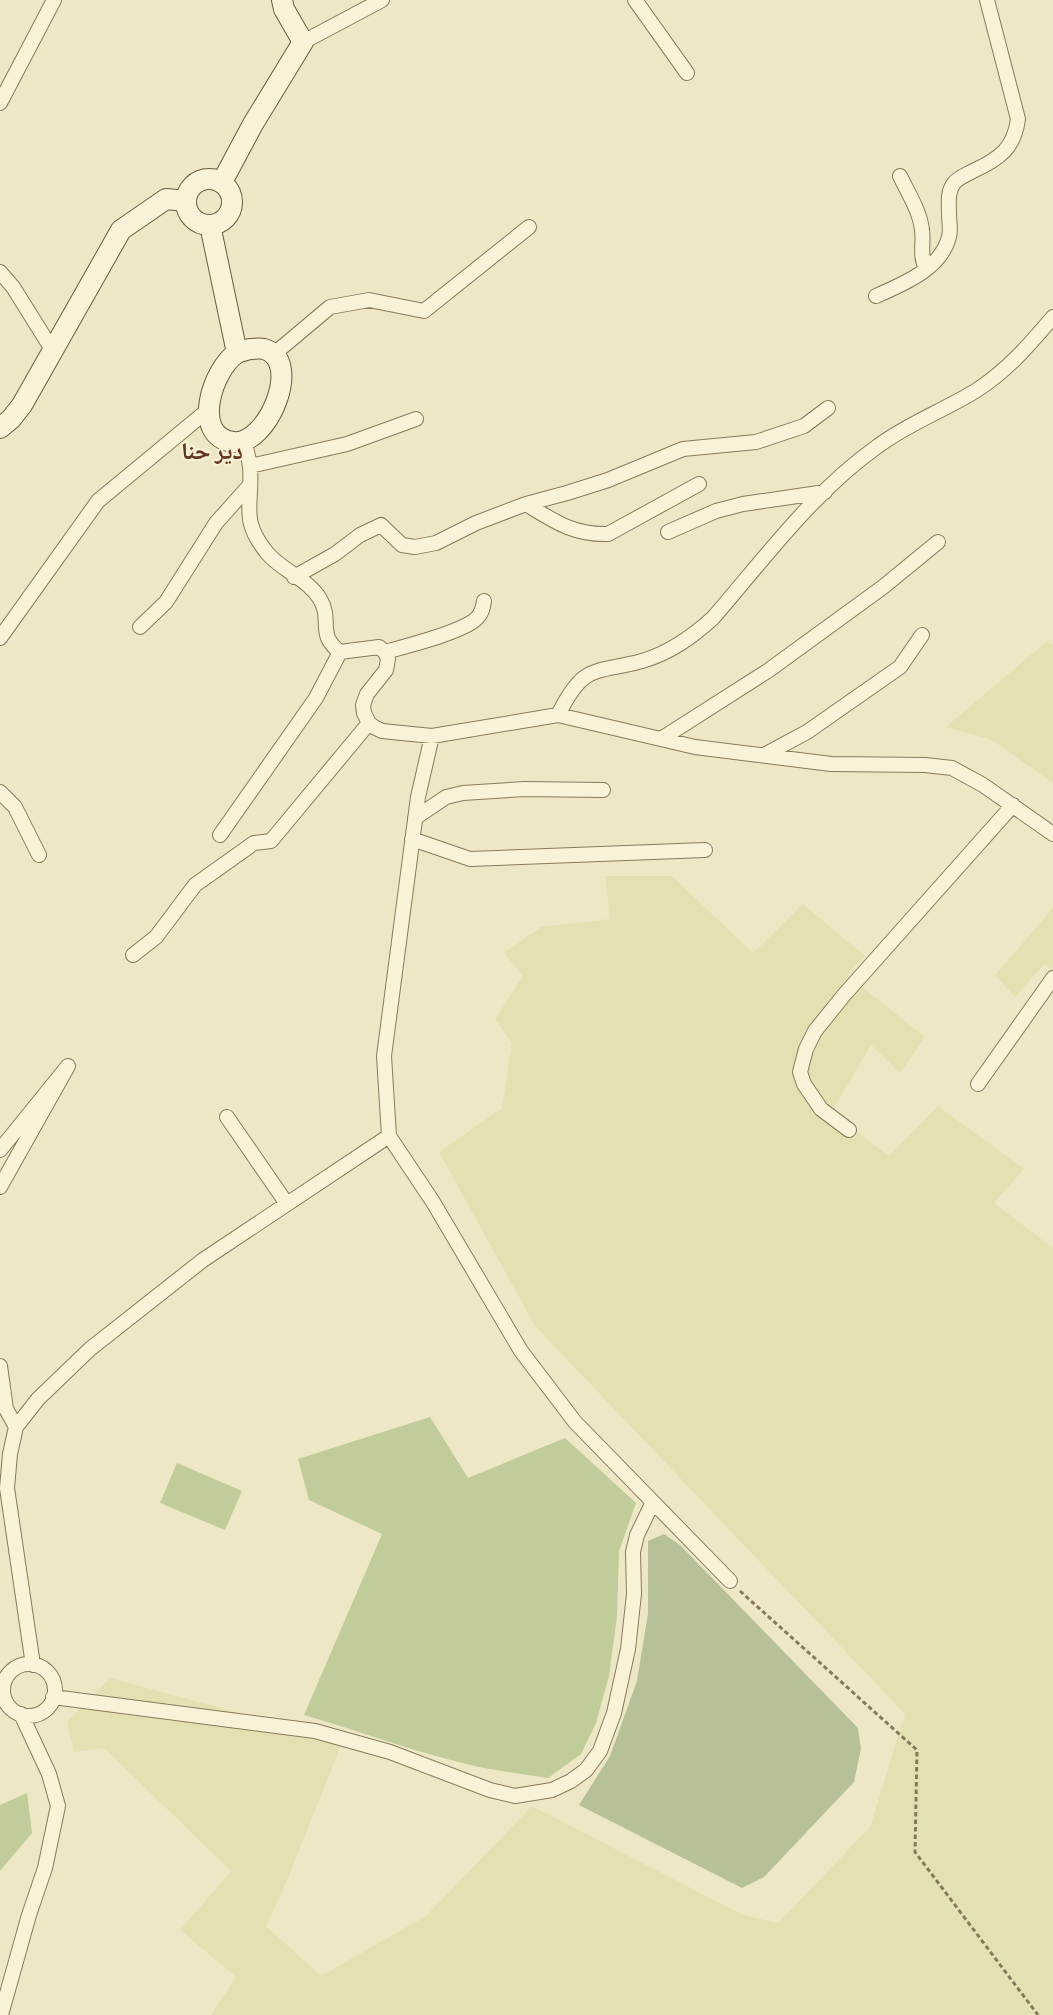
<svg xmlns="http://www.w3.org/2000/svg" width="1053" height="2015" viewBox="0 0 1053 2015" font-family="Bitter,'Noto Naskh Arabic',serif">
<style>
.farmland{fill:#e3e1b2}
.green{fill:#c0cc99}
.cemetery{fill:#b7c198}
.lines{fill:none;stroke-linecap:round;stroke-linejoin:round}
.street-casing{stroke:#89795b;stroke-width:16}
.secondary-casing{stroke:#6a5a3e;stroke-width:22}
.path{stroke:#89795b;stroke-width:3;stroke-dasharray:4.5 3;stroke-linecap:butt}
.street{stroke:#f8f3d8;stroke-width:14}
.secondary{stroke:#f8f3d8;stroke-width:20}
.labels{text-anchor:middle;stroke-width:4.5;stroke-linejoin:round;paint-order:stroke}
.quarter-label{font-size:24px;font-weight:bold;fill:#65361f;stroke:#f5f0d5}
</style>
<rect width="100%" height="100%" fill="#eee7c5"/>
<!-- farmland -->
<path class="farmland" d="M1047,641l6,4v138l-61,-43 -46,-13z
M605,876h67l81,77 50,-49 62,52 -18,19 78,62 -25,36 -29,-28 -40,68 58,43 49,-50 86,63 -30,34 59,45v767h-842l25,-38 -56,-47 51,-59 -127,-123 -30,4 -7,-30 43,-44 233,63 -58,144 -19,41 55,50 105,-60 106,-110 211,109 35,8 92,-96 35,-113 -370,-388 -96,-174 63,-44 10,-65 -17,-24 28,-43 -19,-23 37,-26 69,-8z
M1053,908v62l-9,-6 -29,33 -20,-22z"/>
<!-- green -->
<path class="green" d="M430,1417l38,61 97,-40 71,65 -17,48 -2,65 -8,60 -13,47 -15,31 -33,24c-26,-4 -52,-7 -77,-13 -57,-13 -111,-34 -167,-50l78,-181 -73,-34 -11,-41z
M177,1463l65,28 -17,39 -65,-27z
M27,1793l5,40 -32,38v-66z"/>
<!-- cemetery -->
<path class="cemetery" d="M664,1534l16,11 178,183 3,21 -7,33 -90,95 -22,11 -163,-83 31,-49 27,-75 11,-68v-72z"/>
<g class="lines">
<!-- street casing -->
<g class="street-casing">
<path id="street" d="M635,0l52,73
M303,42l79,-42
M0,103l54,-103
M900,176c8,17 20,35 22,54 2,13 -3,26 4,38
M0,272l13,15 40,64
M876,296c27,-12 65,-27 73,-59 2,-7 0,-15 0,-23 0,-10 -2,-22 5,-31 5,-6 12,-8 19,-12 26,-12 41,-22 45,-52l-31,-119
M274,354l56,-47 39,-7 55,11 105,-84
M244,440c2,8 5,18 6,27 3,39 -11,52 18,87 15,17 41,26 52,45 13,22 -4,35 20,53l39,-5 6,5 3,7 -2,11 -19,24 -4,11 1,8 5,10 5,4 8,4 50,5 126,-21 137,32 136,17 94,1 27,3 31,17 70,49
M250,466l97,-22 69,-25
M526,504c28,17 47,31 82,30l91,-50
M668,532l48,-21 27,-7 82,-12
M294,577l41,-23 25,-19 21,-10 21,20 13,2 21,-4 40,-20 50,-19 41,-11 41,-13 75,-31 73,-7 48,-16 24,-18
M140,627l26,-25 50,-79 33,-37
M0,638l98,-137 110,-91
M385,652c21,-6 79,-20 92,-34 5,-5 6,-10 7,-17
M558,715c26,-52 35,-41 84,-54 28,-8 50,-24 71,-43 51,-59 100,-126 165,-172 31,-23 67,-36 99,-56 31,-20 53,-46 76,-73
M432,736l-14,61 -34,259 5,80 44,66 88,149 54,71 155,159
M661,739l108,-69 114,-83 55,-45
M764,755l43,-23 93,-65 22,-32
M0,792l15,15 24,48
M415,818l31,-21 17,-4 61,-4 79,1
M220,835l96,-137 24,-46
M412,839l58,20 235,-9
M133,955l23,-18 39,-52 59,-42 17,-2 98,-118
M978,1084l75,-106
M227,1117l60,87
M849,1130l-28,-21 -17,-25 -4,-12 6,-23 9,-18 29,-36 169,-190
M0,1150l68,-84 -68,121
M0,1366l6,43 10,18
M3 1690a26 26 0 1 1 52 0a26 26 0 1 1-52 0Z
M33,1665l-26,-177 3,-34 6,-27 22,-28 52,-50 113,-89 186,-124
M53,1697l262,34 75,21 100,38 25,6 37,-6 19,-9 15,-11 14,-19 14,-38 14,-64 6,-55 -1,-42 4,-17 16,-33
M1,2015l28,-100 16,-47 13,-62 -9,-32 -28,-60"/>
</g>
<!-- secondary casing -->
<g class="secondary-casing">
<path id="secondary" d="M186 202a23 23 0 1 1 46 0a23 23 0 1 1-46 0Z
M222,182l31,-58 50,-82 -19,-33 -2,-9
M210,225l27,128
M250,349c4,0 10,-1 14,0 40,11 3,98 -31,93 -43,-6 -20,-74 4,-89 4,-2 9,-3 13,-4z
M0,428l11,-9 11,-14 99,-175 45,-31 20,2"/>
</g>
<!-- path -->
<path class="path" d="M740,1591l177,159 -2,102 123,163"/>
<!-- street -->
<use href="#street" class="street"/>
<!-- secondary -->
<use href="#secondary" class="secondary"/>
</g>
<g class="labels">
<!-- quarter labels -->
<g class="quarter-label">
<text x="212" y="459">دير حنا</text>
</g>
</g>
</svg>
